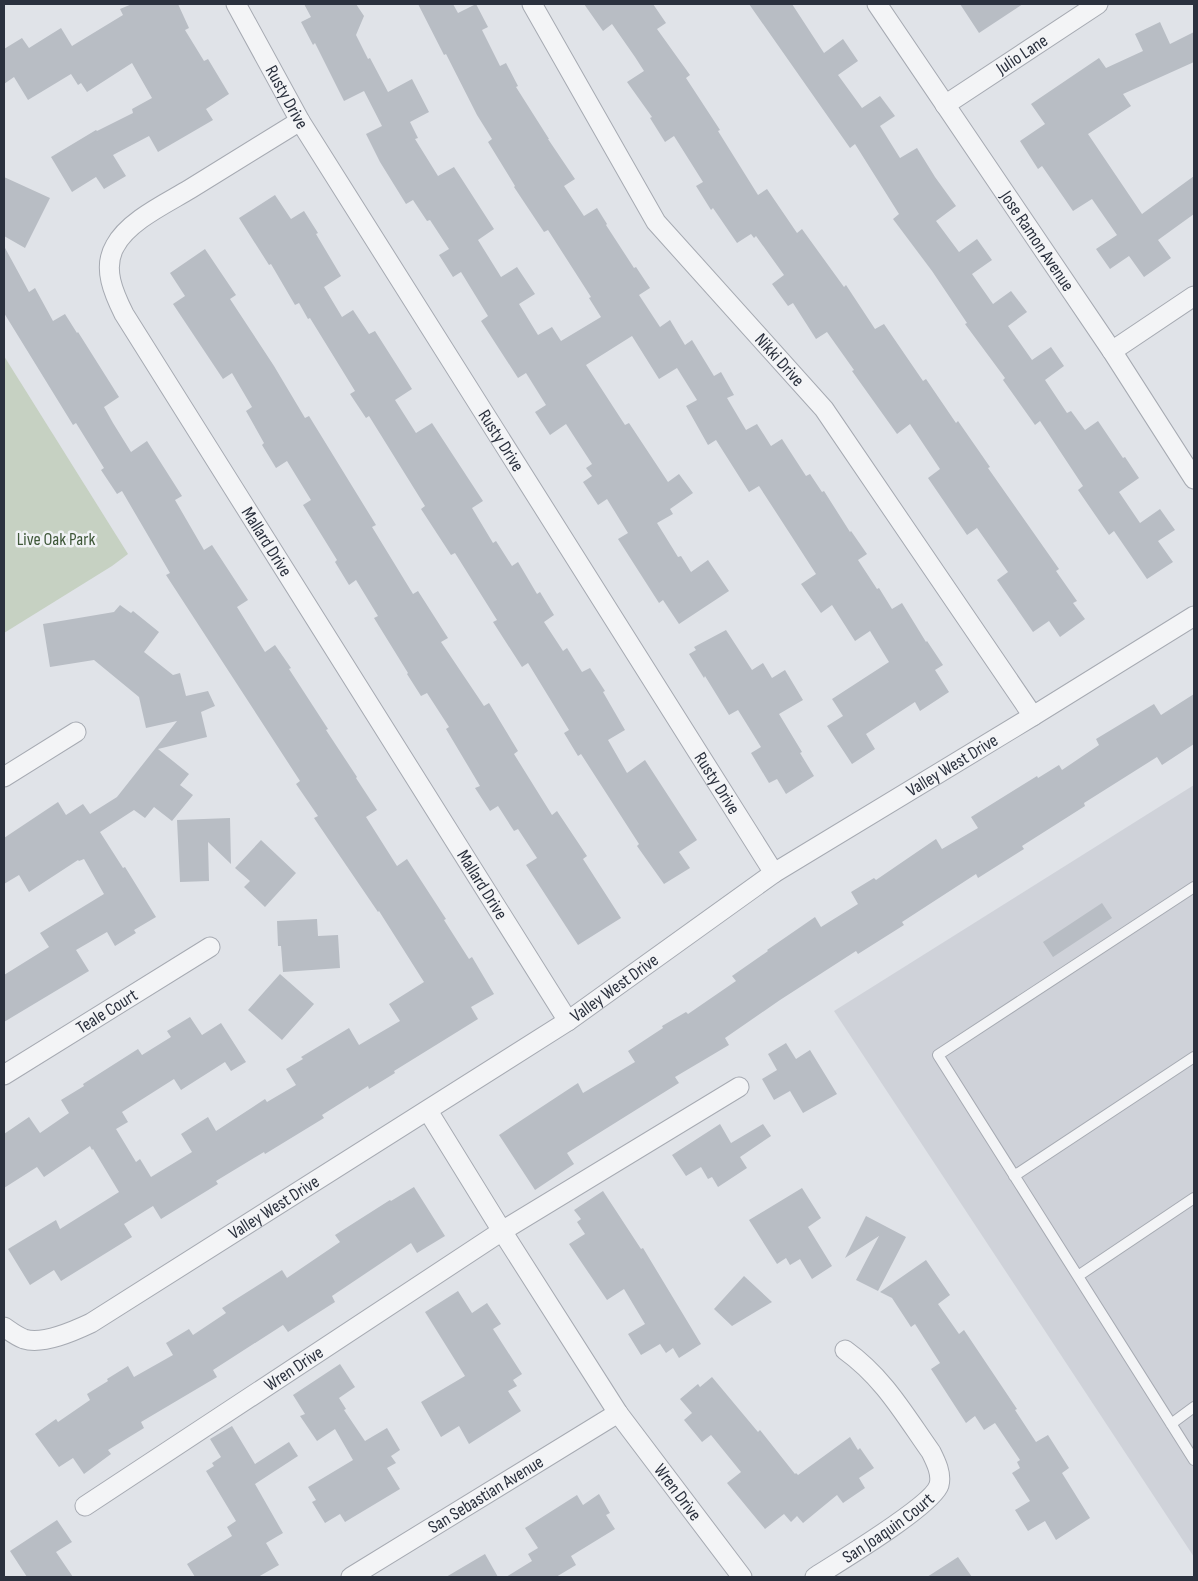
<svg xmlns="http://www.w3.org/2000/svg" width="1198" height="1581" viewBox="0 0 1198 1581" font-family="'Sofia Sans Condensed',sans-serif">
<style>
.built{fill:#cfd2d9}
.green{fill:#c6d1c2}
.building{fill:#b8bdc4}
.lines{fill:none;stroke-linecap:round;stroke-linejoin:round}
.service-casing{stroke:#a6aab2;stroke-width:12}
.minor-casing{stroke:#a6aab2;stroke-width:21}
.service{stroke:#f3f4f6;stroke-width:10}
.minor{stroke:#f3f4f6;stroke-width:19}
.labels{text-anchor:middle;stroke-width:5;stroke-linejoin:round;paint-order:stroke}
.street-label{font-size:18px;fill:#2b313e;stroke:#f0f2f5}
.park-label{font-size:18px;fill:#3f5839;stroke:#f0f2f5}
</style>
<rect width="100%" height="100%" fill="#e0e3e8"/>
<!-- built -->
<path class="built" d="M1194,785v772l-360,-546z"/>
<!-- green -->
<path class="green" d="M4,356l124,198 -16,12 -108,67z"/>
<!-- building -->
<path class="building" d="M132,4h46l11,24 -4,2 19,31 4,-2 21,35 -23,15 7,11 -55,32 -9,-16 -36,19 13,21 -22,13 -8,-12 -24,15 -21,-35 45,-27 1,1 36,-18 -1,-4 20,-11 -20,-35 -45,29 -6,-9 -3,2 -7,-11 -43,26 -14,-23 -10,7v-35l18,-11 7,10 32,-20 11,18 51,-31 -3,-6z
M304,4h52l8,12 -8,19 12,24 2,-1 18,34 24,-13 17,33 -19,10 8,16 -3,1 23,37 16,-9 40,62 -16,11 23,37 16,-10 18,27 -16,10 19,31 14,-8 9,14 40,-24 -12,-19 2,-1 -43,-67 -4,2 -30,-45 1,-1 -27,-44 4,-3 -15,-24 -31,-61 -2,1 -26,-51h35l5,9 18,-9 12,23 -6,3 18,36 6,-3 12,23 -2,1 33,52h-1l27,40 -11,7 20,30 13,-8 10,16 -1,1 28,43 2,-1 14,21 -11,7 21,32 10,-7 15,25 7,-5 22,36 7,-4 13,23 -7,3 19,32 11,-6 14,22 11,-7 24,37 4,-2 12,18 2,-1 26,41 1,-1 16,23 -9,6 19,29 2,-1 13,21 10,-6 24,39 1,-1 16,24 -8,5 14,22 -29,19 -5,-9 -49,32 9,15 -23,15 -25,-38 16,-10 -11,-17 57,-37 -19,-31 -15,10 -23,-36 -11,8 -20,-29 15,-10 -57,-88 -10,6 -33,-52 -8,5 -22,-39 11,-6 -20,-32 -18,11 -27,-43 -46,29 39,60 4,-2 39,59 11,-8 14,19 -23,16 3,5 -16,9 21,34 3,-1 10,16 17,-12 21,31 -50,33 -16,-24 -4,3 -41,-64 10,-6 -21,-34 -9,6 -15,-23 9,-6 -6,-8 6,-4 -26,-40 -16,11 -15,-23 11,-7 -20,-32 -8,5 -37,-57 7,-5 -27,-44 -8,5 -14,-22 10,-6 -19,-29 -3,1 -14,-21 -7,4 -26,-42 -14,-28 16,-8 -18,-35 -20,10 -29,-58 -2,2 -12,-23 10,-5z
M584,4h69l13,19 -9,6 33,46 -4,3 34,52 -2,1 40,64 9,-6 30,44 5,-4 42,58 2,-2 29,44 9,-5 39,57 3,-2 30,44 2,-2 32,46 -2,1 71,101 -3,2 21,30 -4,2 12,16 -25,18 -11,-16 -16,11 -36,-52 11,-8 -31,-44 -10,7 -39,-57 12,-9 -30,-45 -13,10 -45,-63 2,-1 -27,-38 -11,7 -23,-36 -5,3 -16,-22 12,-9 -28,-39 -2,2 -3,-4 -14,9 -24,-35 -2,2 -15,-24 7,-4 -29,-46 -9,6 -15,-24 2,-1 -25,-35 17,-11 -9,-14 -23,-33 -9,7z
M749,4h43l32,49 19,-14 15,22 -20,14 24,33 18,-12 15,20 -15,10 20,32 17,-10 18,29 21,29 -20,15 23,31 18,-13 15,21 -20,14 21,30 18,-13 16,21 -19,14 24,34 19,-13 13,19 -19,14 22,33 4,-2 14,19 13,-9 25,37 2,-1 14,21 -20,14 21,31 20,-14 15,21 -17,11 15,21 -26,17 -33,-48 -5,4 -31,-45 5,-4 -43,-65 -5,4 -32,-45 2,-2 -40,-54 2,-1 -35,-52 -39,-52 6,-5 -44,-70 -5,4z
M960,4h63l-44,29z
M1160,22l10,22 24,-12v30l-71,32 8,12 -43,28 54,80 52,-38v38l-36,26 13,18 -27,19 -15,-21 -19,13 -14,-20 21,-14 -25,-36 -19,12 -31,-45 -4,3 -18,-28 25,-17 -14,-20 68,-46 7,10 37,-17 -8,-17z
M4,177l46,21 -25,50 -21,-12z
M275,195l16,24 13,-8 14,22 -2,1 25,42 -17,11 18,30 11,-7 16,24 6,-3 37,58 -17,11 21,33 16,-10 51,78 -11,7 21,35 3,-2 16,25 6,-4 19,32 3,-2 14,23 -10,7 19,29 4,-3 15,24 8,-4 15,23 -2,1 22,38 -17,10 19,33 18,-13 52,80 -18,12 11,16 -26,16 -27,-38 2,-2 -58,-90 -3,2 -14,-23 5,-3 -41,-67 -6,4 -29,-45 4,-2 -42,-67 -4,2 -30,-46 4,-3 -56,-90 -3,2 -16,-24 5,-3 -45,-73 -2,1 -9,-16 -4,2 -24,-41 -2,1 -30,-47z
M4,246l25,46 6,-4 18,33 12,-7 12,19 1,-1 41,65 -15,10 9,16 18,29 16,-11 35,55 -7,4 29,50 8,-5 36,55 -11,7 28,45 10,-7 16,23 -2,1 39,60 -2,1 31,47 -1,1 21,32 -11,7 31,49 10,-7 39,60 -2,1 25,39 3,-2 22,37 -23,13 7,12 -84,52 1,2 -26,16 -1,-3 -46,29 2,3 -59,36 -1,-2 -48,29 2,3 -57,35 -8,-13 -29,18 8,13 -71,44 -7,-11 -24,15 -22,-36 48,-29 4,9 59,-37 -26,-43 -1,1 -2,-4 -46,31 -7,-10 -33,21v-54l25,-17 11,16 29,-20 -8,-13 23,-14 -1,-2 55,-35 4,6 29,-18 -4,-6 23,-14 12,18 19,-12 25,39 -15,9 -6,-9 -44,28 -7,-11 -52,33 6,10 -12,7 20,33 4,-3 11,18 41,-25 -11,-18 27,-17 8,14 49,-32 2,3 29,-17 -10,-16 17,-10 -2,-2 48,-29 10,17 41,-24 -11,-17 35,-22 -45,-71 -1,1 -64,-94 4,-2 -22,-32 4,-3 -134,-206 4,-2 -48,-82 -5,3 -16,-24 3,-2 -28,-45 -3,2 -69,-112z
M205,249l31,46 -6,4 44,67 31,52 4,-2 67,109 -4,2 41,67 5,-3 30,47 -7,4 43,64 5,-3 29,48 -4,3 38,61 5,-4 30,45 -4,3 38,59 -43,27 -52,-80 11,-7 -19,-29 -4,2 -16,-25 -8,5 -15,-23 5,-2 -34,-57 3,-2 -22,-34 -6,3 -14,-22 1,-1 -34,-55 4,-2 -22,-36 -7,5 -14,-23 2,-2 -34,-55 8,-5 -24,-39 -11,7 -14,-23 2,-2 -18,-32 6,-4 -20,-34 -9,6 -50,-75 12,-8 -15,-23z
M120,605l11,8 2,-2 26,21 -15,20 29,23 7,-2 6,23 22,-5 7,15 -14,6 6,25 -49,12 31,25 -9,11 13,10 -21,26 -18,-14 -9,11 -11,-8 -34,22 23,36 2,-1 31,50 -22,13 2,3 -21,13 -8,-14 -31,18 13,21 -85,51v-47l45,-28 -9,-14 64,-39 -20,-35 -5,2 -1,-1 -49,32 -10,-17 -15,9v-46l54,-36 8,13 17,-11 7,10 27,-17 60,-76 -31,7 -7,-31 -45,-37 -44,7 -7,-43 71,-12z
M726,630l26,40 11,-7 9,15 13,-8 18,30 -24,14 23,38 -2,1 14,23 -28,18 -9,-15 -8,4 -18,-30 10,-6 -23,-37 -9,5 -24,-39 -1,2 -15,-24 7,-4 -2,-3z
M1194,694v50l-32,21 -5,-8 -73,46 1,3 -63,40 2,3 -46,29 -2,-4 -74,48 2,3 -46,29 -2,-3 -76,49 -55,38 4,7 -54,32 4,6 -112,70 7,11 -39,26 -36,-55 79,-52 5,10 52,-31 -7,-11 35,-23 -1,-2 24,-14 2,2 48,-33 -4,-5 36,-25 -1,-1 19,-13 29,-20 6,10 37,-23 -7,-12 23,-14 2,2 60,-41 6,10 36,-21 -7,-11 66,-41 1,2 21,-13 3,5 37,-25 -3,-6 58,-35 7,11z
M230,818l1,46 -23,-22 1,39 -29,1 -3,-62z
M261,840l35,33 -31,34 -21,-20 6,-6 -15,-13z
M1102,903l10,15 -59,39 -10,-15z
M317,919l1,17 20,-1 2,33 -57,4 -2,-26h-3l-1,-25z
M280,974l34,30 -32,36 -34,-30z
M786,1043l10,16 14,-9 27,44 -34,19 -13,-22 -16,9 -12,-21 15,-9 -9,-16z
M720,1124l11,19 32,-19 8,12 -31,21 7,11 -29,19 -6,-10 -4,2 -7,-12 -15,9 -14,-21z
M414,1187l31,49 -28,17 -6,-10 -79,53 3,6 -47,30 -5,-7 -70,45 4,7 -76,45 3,6 -36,22 3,4 -27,20 -11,-16 -14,9 -24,-33 21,-15 2,3 32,-22 -3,-6 21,-13 -1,-2 21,-13 6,11 39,-22 -7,-12 23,-14 4,6 33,-22 -4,-5 60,-38 5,8 53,-36 -5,-7 55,-35 1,1z
M802,1188l19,30 -13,9 24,39 -20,13 -12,-20 -10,6 -4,-7 -9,6 -28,-44z
M603,1191l38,58 2,-1 58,96 -22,14 -6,-10 -7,5 -6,-9 -19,11 -13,-21 17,-10 -21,-35 -17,11 -38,-56 16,-10 -8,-12 4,-3 -7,-9z
M866,1216l40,21 -28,54 -22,-11 23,-44 -34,22z
M926,1260l24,35 -12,9 21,30 5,-4 53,79 -2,1 21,32 12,-7 21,33 -7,5 28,45 -34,22 -11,-19 -17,10 -13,-21 15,-9 -18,-28 8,-5 -3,-6 3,-2 -25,-37 -11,7 -9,-14 -9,7 -35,-54 9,-6 -25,-39 -4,3 -19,-29 -12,-6z
M744,1276l28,26 -40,24 -18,-17z
M458,1291l14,22 15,-10 14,21 -8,5 29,45 -9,6 4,6 -9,5 13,20 -52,33 -10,-18 -18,11 -20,-35 44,-26 -40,-64z
M340,1364l15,23 -16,11 7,11 -2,1 21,31 22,-13 13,22 -9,6 5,7 -9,5 13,21 -55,33 -5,-8 -15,9 -13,-21 4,-2 -8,-13 45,-27 -18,-31 -18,12 -17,-25 5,-2 -12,-19z
M712,1377l46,55 2,-2 35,44 1,-1 2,2 52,-38 8,13 2,-2 14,20 -15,10 6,10 -22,15 -6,-8 -34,28 -6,-7 -6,6 -7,-8 -19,15 -38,-46 14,-11 -30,-37 -9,7 -18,-22 8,-7 -12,-14 18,-15 2,3z
M232,1426l23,38 34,-22 9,14 -43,28 28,49 -17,10 13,22 -21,12h-63l-8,-13 45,-28 -5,-9 9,-6 -30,-50 8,-5 -2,-3 9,-6 -11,-18z
M599,1494l11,19 -4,2 9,14 -44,27 5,9 -20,12h-50l26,-16 -4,-7 10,-6 -13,-20 52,-33 6,10z
M57,1520l15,22 -16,10 17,25h-46l-17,-26z
M485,1554l13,23h-52z
M958,1557l14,20h-45z"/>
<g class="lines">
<!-- service casing -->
<g class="service-casing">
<path id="service" d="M1194,887l-256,168 256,405
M1014,1176l180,-119
M1078,1276l116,-78
M1171,1424l23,-17"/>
</g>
<!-- minor casing -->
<g class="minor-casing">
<g id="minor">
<path id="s1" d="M236,4l64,117 474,752"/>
<path id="s2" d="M532,4l124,218 168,187 209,307"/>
<path id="s3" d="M877,4l235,347 82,128"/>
<path id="s4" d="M945,105l153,-101"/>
<path id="s5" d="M300,121c-36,22 -73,45 -110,68 -23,14 -62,32 -75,57 -13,22 -1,48 9,68l444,707"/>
<path d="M1112,351l82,-55"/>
<path d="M4,777l72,-45"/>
<path id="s6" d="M4,1075l206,-128"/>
<path id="s7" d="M428,1111l74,120 116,182 124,164"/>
<path id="s8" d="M4,1327c6,4 12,9 20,12 19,6 50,-8 67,-16l477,-302 206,-148 259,-157 161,-100"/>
<path id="s9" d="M85,1506l417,-275 237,-144"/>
<path id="s10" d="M351,1577l267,-164"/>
<path id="s11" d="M815,1577c22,-14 118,-72 124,-92 3,-11 -3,-23 -8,-33 -27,-38 -47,-74 -86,-102"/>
</g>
</g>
<!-- service -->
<use href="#service" class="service"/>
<!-- minor -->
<use href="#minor" class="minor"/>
</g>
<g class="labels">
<!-- street labels -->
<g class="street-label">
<text dy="6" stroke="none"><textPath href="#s4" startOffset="92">Julio Lane</textPath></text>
<text dy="6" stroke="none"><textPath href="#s1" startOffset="106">Rusty Drive</textPath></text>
<text dy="6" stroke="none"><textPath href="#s3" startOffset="286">Jose Ramon Avenue</textPath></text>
<text dy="6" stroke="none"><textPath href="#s2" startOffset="436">Nikki Drive</textPath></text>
<text dy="6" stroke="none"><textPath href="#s1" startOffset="511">Rusty Drive</textPath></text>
<text dy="6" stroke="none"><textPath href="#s5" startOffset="565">Mallard Drive</textPath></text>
<text dy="6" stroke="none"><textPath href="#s8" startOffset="1120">Valley West Drive</textPath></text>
<text dy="6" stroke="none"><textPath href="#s1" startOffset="916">Rusty Drive</textPath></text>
<text dy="6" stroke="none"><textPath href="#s5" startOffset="970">Mallard Drive</textPath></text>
<text dy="6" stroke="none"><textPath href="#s8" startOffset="715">Valley West Drive</textPath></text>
<text dy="6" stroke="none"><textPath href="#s6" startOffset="121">Teale Court</textPath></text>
<text dy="6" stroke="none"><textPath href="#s8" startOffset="310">Valley West Drive</textPath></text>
<text dy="6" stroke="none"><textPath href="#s9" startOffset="250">Wren Drive</textPath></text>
<text dy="6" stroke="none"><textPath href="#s7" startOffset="456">Wren Drive</textPath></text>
<text dy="6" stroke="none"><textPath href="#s10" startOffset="158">San Sebastian Avenue</textPath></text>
<text dy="6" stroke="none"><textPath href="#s11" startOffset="88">San Joaquin Court</textPath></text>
</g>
<!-- park labels -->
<g class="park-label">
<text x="56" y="545">Live Oak Park</text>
</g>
</g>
<!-- border -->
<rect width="1198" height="1581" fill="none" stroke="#2b313e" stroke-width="10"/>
</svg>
